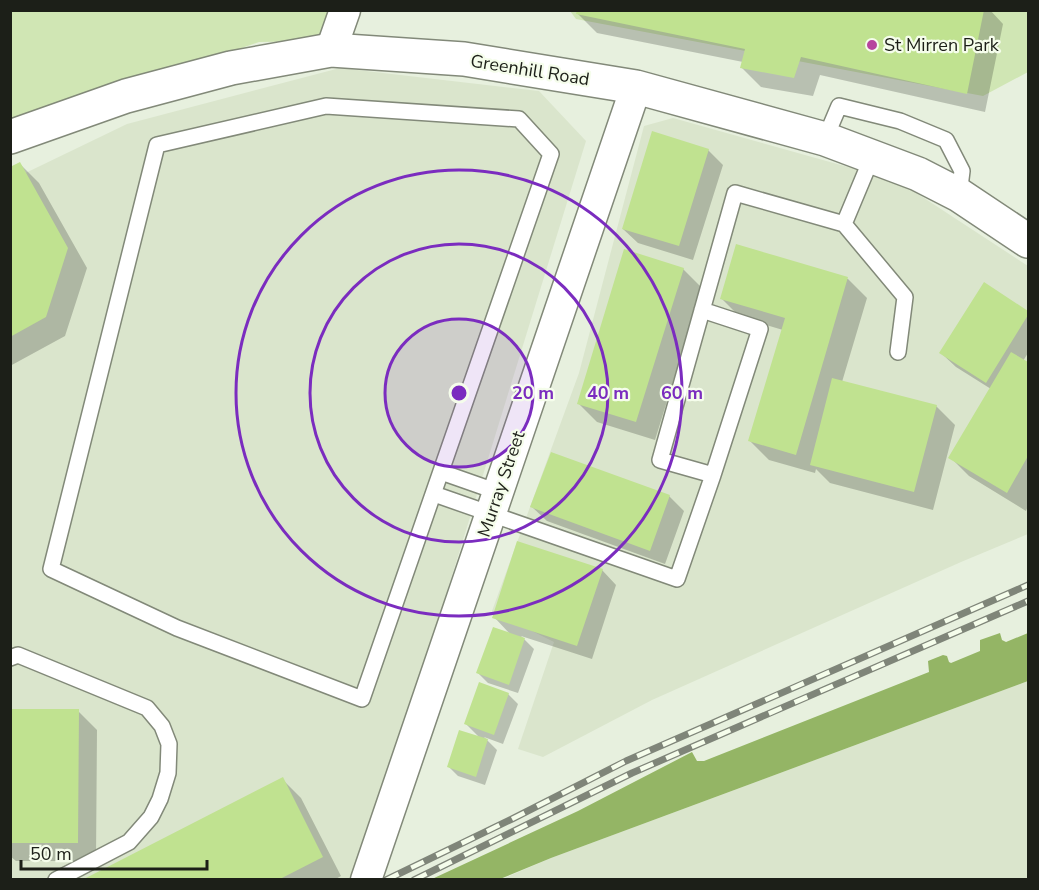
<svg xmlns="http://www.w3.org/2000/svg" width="1039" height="890" viewBox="0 0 1039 890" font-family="'Nunito Sans',sans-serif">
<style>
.built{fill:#dae5cc}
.green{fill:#d0e6b4}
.forest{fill:#94b565}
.shadow{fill:#0003}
.building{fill:#c0e290}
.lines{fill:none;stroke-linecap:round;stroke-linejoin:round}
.lane-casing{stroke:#828979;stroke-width:18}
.street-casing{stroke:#828979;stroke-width:33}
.secondary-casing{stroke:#828979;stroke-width:36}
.lane{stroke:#fff;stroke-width:15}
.street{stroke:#fff;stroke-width:30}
.secondary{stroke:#fff;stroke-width:33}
.rail-casing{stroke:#7f8579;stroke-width:7}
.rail{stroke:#f5fdeb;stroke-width:4.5;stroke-dasharray:14;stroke-linecap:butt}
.ring{fill:none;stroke:#7b2cbf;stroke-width:3}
.poi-dot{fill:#b7449e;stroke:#f5fdeb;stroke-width:2}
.labels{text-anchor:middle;stroke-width:4.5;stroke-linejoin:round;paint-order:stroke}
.poi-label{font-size:18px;fill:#1c1f18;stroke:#f5fdeb;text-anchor:start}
.street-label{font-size:18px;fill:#1c1f18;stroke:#f5fdeb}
.centre{fill:#7b2cbf;stroke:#f5fdeb;stroke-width:3}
.ring-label{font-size:18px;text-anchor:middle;font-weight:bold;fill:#7b2cbf;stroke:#f5fdeb;stroke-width:4.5;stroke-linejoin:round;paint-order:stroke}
</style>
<rect width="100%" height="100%" fill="#e7f0de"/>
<!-- built -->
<path class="built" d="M340,68l199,23 47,50 -226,733 -10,6h-339v-700l116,-56z
M673,118l225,63 130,85v268l-67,28 -309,138 -109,57 -25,-8 36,-107 -62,-31 87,-238 65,-247z
M1028,681v198l-528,1 51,-22z"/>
<!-- green -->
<path class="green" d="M11,11h324l-10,30 -66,1 -75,26 -173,54z
M570,11h458v61l-45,24 -407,-77z"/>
<!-- forest -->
<path class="forest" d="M1000,633l2,7 4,2 22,-9v48l-477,177 -51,21h-68l146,-68 114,-59 5,9h7l225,-89 -1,-11 15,-6 4,1 2,6 2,1 29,-12v-11z"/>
<!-- shadow -->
<path class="shadow" d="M578,10h412l13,14 -18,88 -165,-37 -7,21 -52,-9 -19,-19 1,-6 -146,-29 -19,-19z
M708,150l15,15 -30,95 -55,-17 -15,-14z
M20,164l19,19 48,85 -22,68 -55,30v-197z
M737,246l111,33 19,19 -25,84 94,24 19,19 -22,85 -103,-27 -14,-14 -1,4 -46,-13 -19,-19 33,-111 -43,-13 -19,-19z
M683,269l19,19 -47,152 -58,-18 -19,-19z
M984,285l44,28v40l-5,8 5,3v142l-2,5 -57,-35 -19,-19 41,-68 -35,-22 -15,-14z
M669,496l15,15 -19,53 -118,-43 -15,-14z
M602,570l14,15 -24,74 -71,-23 13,13 -16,44 -30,-10 -10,-10 33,-38 -17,-18z
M508,694l10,10 -15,40 -19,-7 13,13 -12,35 -27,-9 -10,-10 32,-28 -14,-14z
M10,711h68l19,19 -1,131h-80l-6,-5z
M282,779l19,19 40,78 -7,4h-249z"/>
<!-- building -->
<path class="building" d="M577,10h407l-17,84 -166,-37 -7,21 -54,-10 5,-19 -169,-35z
M652,131l57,18 -30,97 -57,-17z
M20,162l48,86 -22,69 -36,20v-170z
M736,244l112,33 -52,178 -48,-14 37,-123 -65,-19z
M624,249l60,19 -48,154 -59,-18z
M984,282l44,29v4l-42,68 -47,-30z
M1011,352l17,10v94l-21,37 -59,-35z
M832,378l105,27 -23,87 -104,-27z
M551,452l119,43 -20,56 -120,-44z
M517,541l86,28 -26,77 -85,-28z
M493,627l32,11 -16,47 -33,-12z
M479,682l30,11 -15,42 -30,-11z
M10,709h69l-1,134h-68z
M459,730l29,9 -12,38 -29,-10z
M283,777l40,80 -45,23h-196z"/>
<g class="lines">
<!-- lane casing -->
<g class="lane-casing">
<path id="lane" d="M326,106l193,13 32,35 -189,545 -185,-71 -126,-59 106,-424z
M825,139l14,-33 61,15 46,19 16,31 -3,24
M844,224l61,73 -7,55
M702,310l58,19 -47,146 -53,-15 75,-267 109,31 28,-67
M441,472l57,20
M434,494l243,85 36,-104
M10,658l8,-3 129,53 15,18 7,18 -1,29 -8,26 -9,18 -22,25 -73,38"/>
</g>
<!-- street casing -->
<g class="street-casing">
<path id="street" d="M331,50l14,-40
M366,880l270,-793"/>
</g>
<!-- secondary casing -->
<g class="secondary-casing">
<path id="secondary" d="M10,137l116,-41 105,-28 100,-18 133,9 172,28 189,52 93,35 41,21 69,46"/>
</g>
<!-- lane -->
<use href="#lane" class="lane"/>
<!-- street -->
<use href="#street" class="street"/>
<!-- secondary -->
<use href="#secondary" class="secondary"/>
<!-- rail casing -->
<g class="rail-casing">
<path id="rail" d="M386,880l126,-61 114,-58 402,-176
M414,880l218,-107 396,-172"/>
</g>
<!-- rail -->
<use href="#rail" class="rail"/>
</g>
<!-- distance rings -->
<circle cx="459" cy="393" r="74" fill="#7b2cbf" fill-opacity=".12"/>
<g class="ring">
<circle cx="459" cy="393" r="74"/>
<circle cx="459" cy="393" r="149"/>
<circle cx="459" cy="393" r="223"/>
</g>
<!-- markers -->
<circle class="poi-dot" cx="872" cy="45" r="6"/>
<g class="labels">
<!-- poi labels -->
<g class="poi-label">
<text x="884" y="51">St Mirren Park</text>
</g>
<!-- street labels -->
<g class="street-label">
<text transform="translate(530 70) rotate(9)" y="6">Greenhill Road</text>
<text transform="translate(501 484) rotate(-71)" y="6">Murray Street</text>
</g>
</g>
<circle cx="459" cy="393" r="9" class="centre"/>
<g class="ring-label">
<text x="533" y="399">20 m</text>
<text x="608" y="399">40 m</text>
<text x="682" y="399">60 m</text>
</g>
<!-- border -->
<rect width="1039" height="890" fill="none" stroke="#1c1f18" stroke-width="24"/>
<!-- scale -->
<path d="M21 860v9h186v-9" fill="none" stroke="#1c1f18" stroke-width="3"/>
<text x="30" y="860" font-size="18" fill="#1c1f18" stroke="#f5fdeb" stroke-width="4.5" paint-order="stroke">50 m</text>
</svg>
